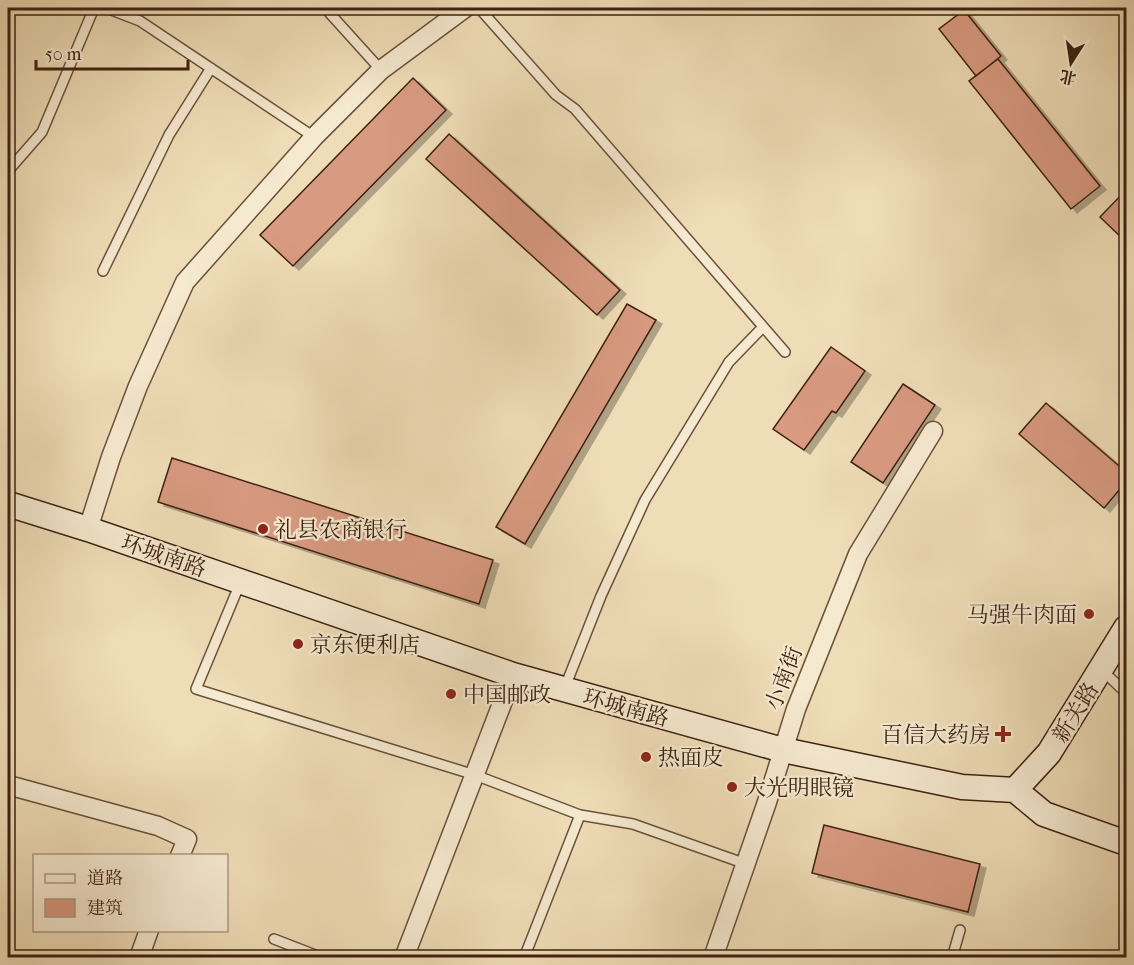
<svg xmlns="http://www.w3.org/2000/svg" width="1134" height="965" viewBox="0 0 1134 965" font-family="'IM FELL French Canon','Noto Serif SC',serif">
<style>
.building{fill:#d89a81;stroke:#3e2211;stroke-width:1.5;filter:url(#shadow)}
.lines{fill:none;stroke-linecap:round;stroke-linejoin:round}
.lane-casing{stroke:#6a513a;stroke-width:12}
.street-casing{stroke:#6a513a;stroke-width:21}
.secondary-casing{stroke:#3e2211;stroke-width:27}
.lane{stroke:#f5e9d0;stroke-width:9}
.street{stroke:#f5e9d0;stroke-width:18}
.secondary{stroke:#f5e9d0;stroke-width:24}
.poi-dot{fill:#8f2418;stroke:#f5e9d0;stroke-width:2}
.labels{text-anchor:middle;stroke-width:4.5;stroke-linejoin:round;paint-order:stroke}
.poi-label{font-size:22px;fill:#3e2211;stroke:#f5e9d0;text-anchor:start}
.street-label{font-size:22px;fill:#3e2211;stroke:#f5e9d0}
</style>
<defs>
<filter id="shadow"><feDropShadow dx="6" dy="4" stdDeviation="0" flood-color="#0004"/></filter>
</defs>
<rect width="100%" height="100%" fill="#efddb7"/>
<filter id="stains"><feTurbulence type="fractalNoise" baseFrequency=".00333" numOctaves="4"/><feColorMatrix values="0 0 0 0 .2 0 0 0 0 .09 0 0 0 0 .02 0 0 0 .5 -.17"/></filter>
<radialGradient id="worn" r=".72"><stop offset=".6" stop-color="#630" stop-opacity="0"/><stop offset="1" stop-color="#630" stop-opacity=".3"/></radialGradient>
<!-- building -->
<path class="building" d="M964,10l37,46 -25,20 -37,-47z
M998,59l102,127 -29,23 -102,-128z
M413,78l33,32 -153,156 -33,-31z
M449,134l171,156 -23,25 -171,-156z
M1126,190v52l-26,-25z
M627,304l29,16 -131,224 -29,-17z
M831,347l34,24 -29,42 -4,-2 -28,39 -31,-21z
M903,384l32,21 -52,78 -32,-21z
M1046,403l80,69v10l-22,26 -85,-74z
M172,458l321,102 -14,44 -321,-102z
M824,825l156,39 -12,48 -156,-39z"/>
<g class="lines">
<!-- lane casing -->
<g class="lane-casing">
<path id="lane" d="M106,8l34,13 174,116
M325,8l56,62
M479,8l77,87 19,14 210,243
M8,171l34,-39 52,-124
M103,271l66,-136 42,-67
M241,581l-45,108 279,86 105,40 53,9 113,40
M1101,669l25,24
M565,687l36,-91 44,-96 84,-138 34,-35
M274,939l49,19
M524,958l56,-143
M952,958l8,-28"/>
</g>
<!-- street casing -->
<g class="street-casing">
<path id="street" d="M88,529l23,-72 27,-71 47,-104 129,-145 67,-67 84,-62
M8,785l150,41 29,13 -7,17
M139,958l10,-28
M404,958l109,-283
M713,958l54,-156 29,-93 62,-155 75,-123"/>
</g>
<!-- secondary casing -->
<g class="secondary-casing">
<path id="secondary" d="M8,504l80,25 425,146 270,75 179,37 53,3
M1015,790l34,-37 77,-125
M1015,790l29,24 82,29"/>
</g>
<!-- lane -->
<use href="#lane" class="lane"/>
<!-- street -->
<use href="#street" class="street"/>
<!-- secondary -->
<use href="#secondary" class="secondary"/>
</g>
<!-- markers -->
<g class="poi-dot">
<circle cx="263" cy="529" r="6"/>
<circle cx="1089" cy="614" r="6"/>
<circle cx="298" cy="644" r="6"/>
<circle cx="451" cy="694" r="6"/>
<path d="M1000 725h6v6h6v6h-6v6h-6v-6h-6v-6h6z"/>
<circle cx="646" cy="757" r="6"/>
<circle cx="732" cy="787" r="6"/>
</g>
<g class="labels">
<!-- poi labels -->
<g class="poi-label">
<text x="275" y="537">礼县农商银行</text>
<text x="1077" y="622" text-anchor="end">马强牛肉面</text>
<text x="310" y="652">京东便利店</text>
<text x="463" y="702">中国邮政</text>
<text x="991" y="742" text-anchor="end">百信大药房</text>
<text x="658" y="765">热面皮</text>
<text x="744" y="795">大光明眼镜</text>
</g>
<!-- street labels -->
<g class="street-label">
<text transform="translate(164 555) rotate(19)" y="8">环城南路</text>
<text transform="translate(783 678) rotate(-69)" y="8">小南街</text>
<text transform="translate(626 707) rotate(15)" y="8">环城南路</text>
<text transform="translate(1075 712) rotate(-58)" y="8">新关路</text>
</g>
</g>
<!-- margin -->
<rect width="1134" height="965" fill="none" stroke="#efddb7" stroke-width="30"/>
<rect x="9" y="9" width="1116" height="947" fill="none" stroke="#3e2211" stroke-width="3"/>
<rect x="15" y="15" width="1104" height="935" fill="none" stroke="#3e2211" stroke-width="1.5"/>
<!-- legend -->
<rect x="33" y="854" width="195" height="78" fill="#f5e9d0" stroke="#ac9984" stroke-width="1.5"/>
<rect x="45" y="874" width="30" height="9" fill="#f5e9d0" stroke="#ac9984" stroke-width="1.5"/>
<text x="87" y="884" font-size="18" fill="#3e2211">道路</text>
<rect x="45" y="899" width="30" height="18" fill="#d89a81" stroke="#ac9984" stroke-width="1.5"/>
<text x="87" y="914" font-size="18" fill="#3e2211">建筑</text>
<!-- north arrow -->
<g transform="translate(1071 63) rotate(192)" stroke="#f5e9d0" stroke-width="4.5" paint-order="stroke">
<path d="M0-4.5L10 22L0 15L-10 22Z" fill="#3e2211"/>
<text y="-9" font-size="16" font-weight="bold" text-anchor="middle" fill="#3e2211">北</text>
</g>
<!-- scale -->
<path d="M36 60v9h152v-9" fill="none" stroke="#3e2211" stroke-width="3"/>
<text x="45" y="60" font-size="18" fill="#3e2211" stroke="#f5e9d0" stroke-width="4.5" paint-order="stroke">50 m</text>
<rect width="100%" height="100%" filter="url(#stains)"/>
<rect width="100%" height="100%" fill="url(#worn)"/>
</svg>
